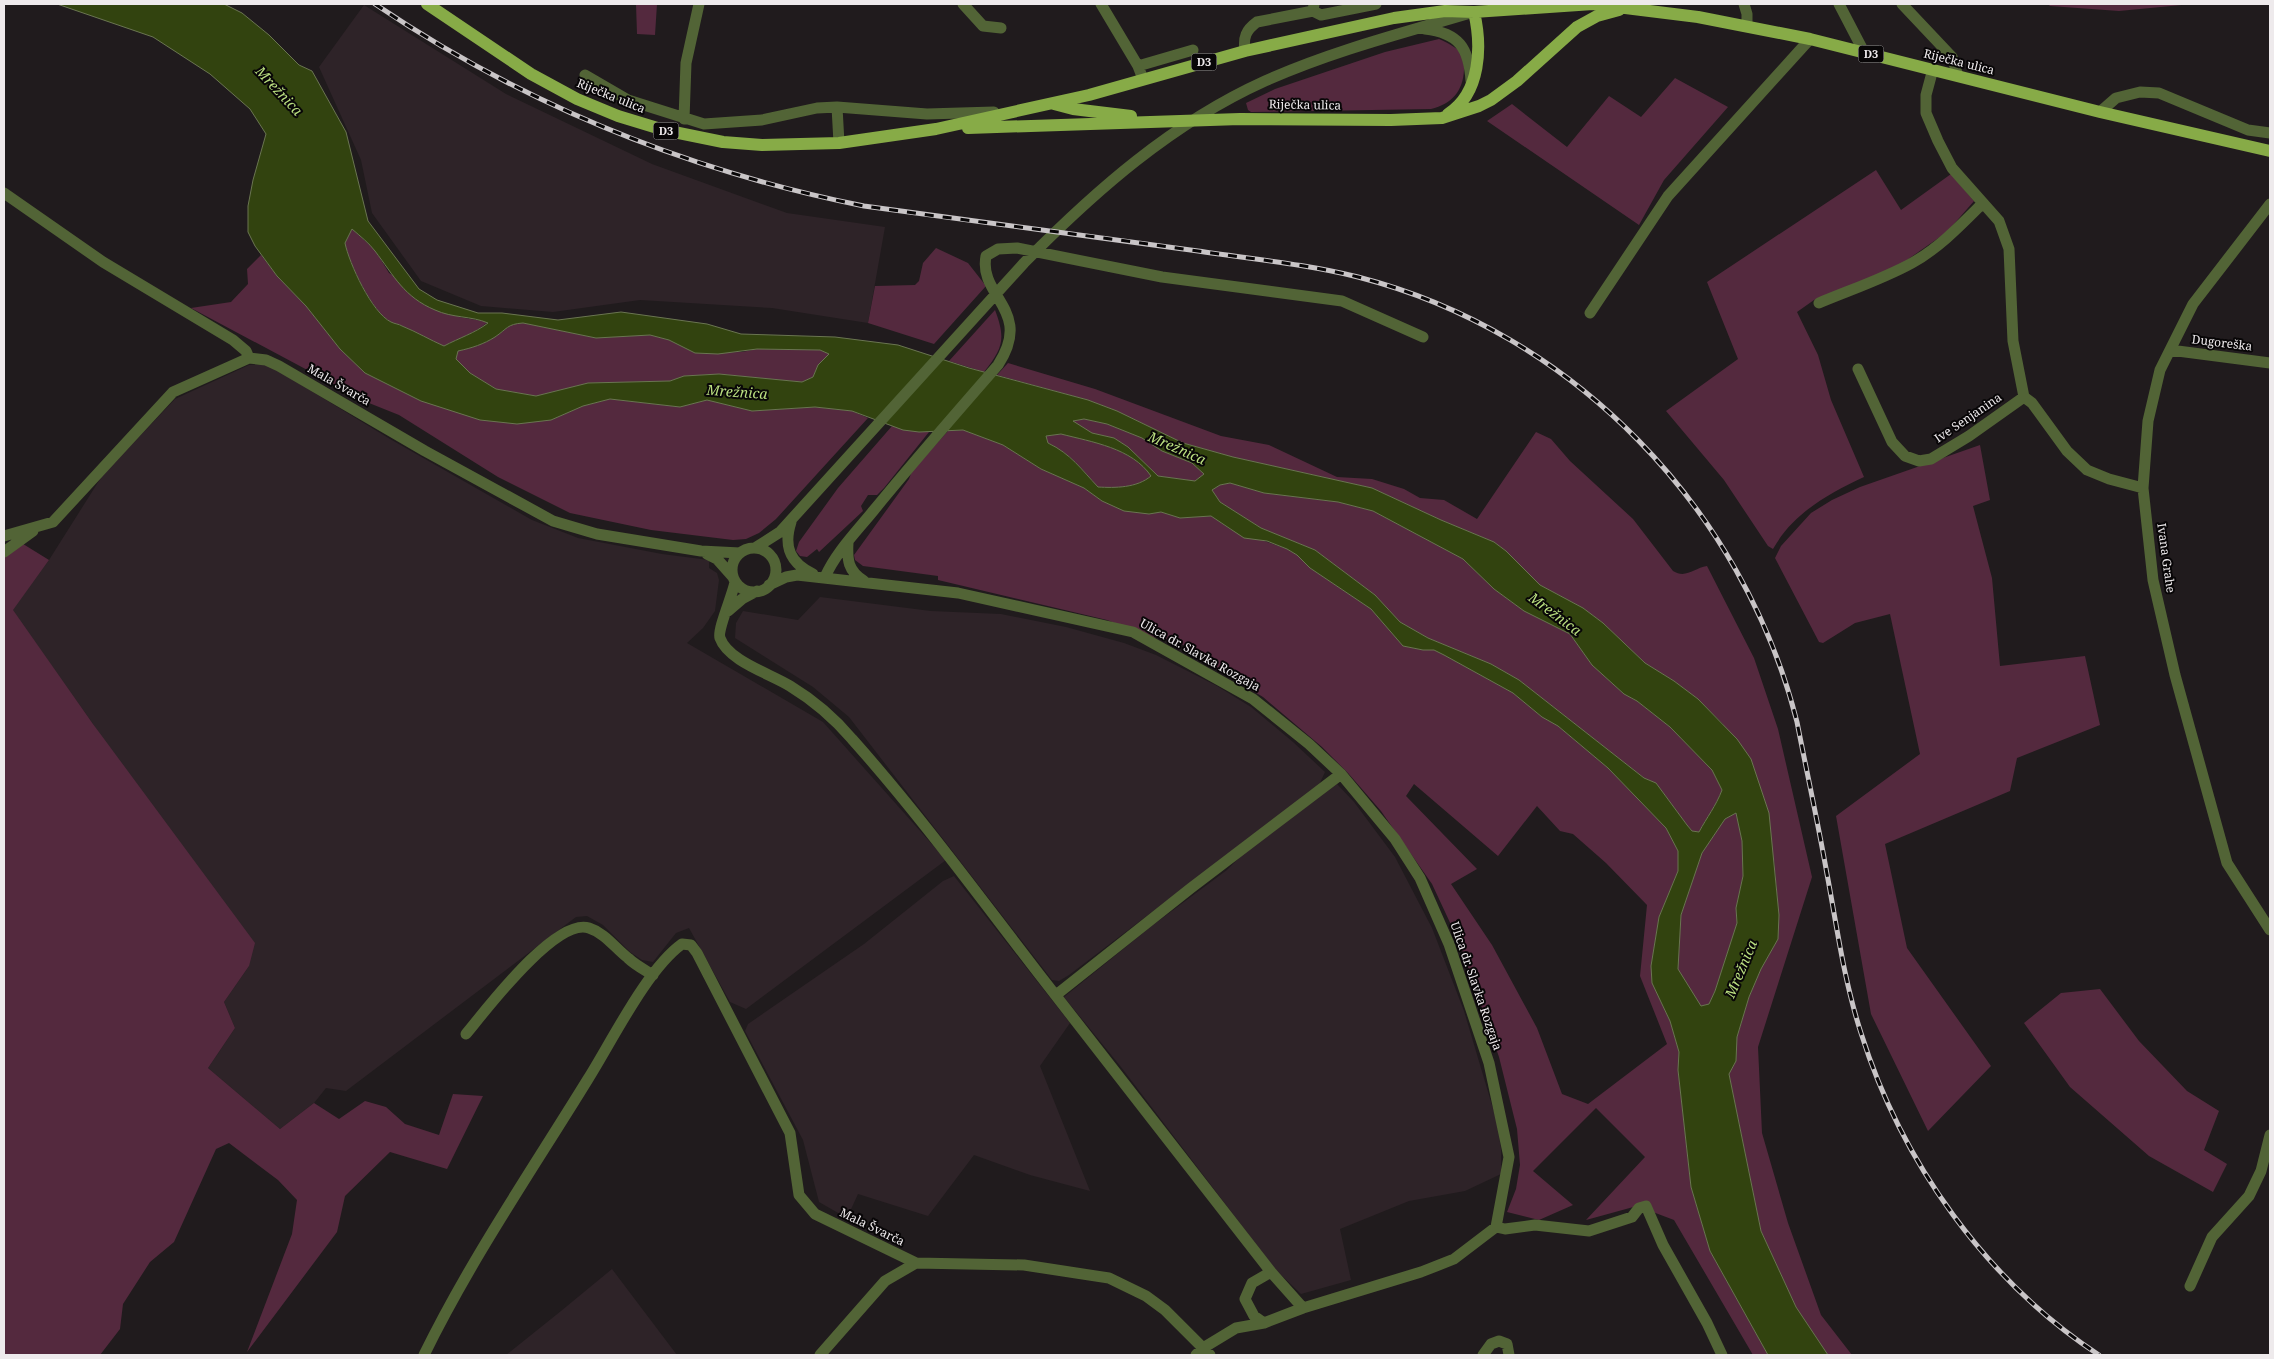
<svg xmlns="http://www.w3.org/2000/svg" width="2274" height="1359" viewBox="0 0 2274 1359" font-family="'Noto Serif',serif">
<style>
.built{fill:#2e2328}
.green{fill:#54293e;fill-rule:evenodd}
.water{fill:#32430f;stroke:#6a7551;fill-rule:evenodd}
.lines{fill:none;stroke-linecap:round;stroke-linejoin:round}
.minor{stroke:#526436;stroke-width:11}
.major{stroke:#87ab47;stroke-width:12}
.rail-casing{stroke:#c9c5c7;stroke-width:5}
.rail{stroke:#080607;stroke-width:3;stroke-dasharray:9;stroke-linecap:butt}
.labels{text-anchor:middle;stroke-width:4;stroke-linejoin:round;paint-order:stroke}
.shield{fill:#080607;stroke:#a9a6a7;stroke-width:1}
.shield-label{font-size:11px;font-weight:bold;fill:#eeeaec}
.street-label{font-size:12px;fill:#eeeaec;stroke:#080607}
.water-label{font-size:14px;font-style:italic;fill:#badf80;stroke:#080607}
</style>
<rect width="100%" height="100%" fill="#201b1d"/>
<!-- built -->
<path class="built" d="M364,5l142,89 146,70 135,49 98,14 -17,96 -96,-15 -132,-8 -87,12 -72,-6 -60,-25 -49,-68 -11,-53 -42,-93z
M267,364l123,75 142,81 46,18 84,16 47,6v8l8,5 2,7 -4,31 -12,17 -16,15 136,79 123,138 -200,149 -16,-7 -41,-74 -13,5 -23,29 -11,-2 -12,-8 -27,-27 -16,-9 -11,1 -230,174 -20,-3 -12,15 -34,26 -72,-61 27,-40 -11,-26 25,-36 -156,-242 -81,-114 37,-50 53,-84 73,-77 74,-34z
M820,597l111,14 70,3 65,13 58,16 32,12 61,31 34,21 42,35 32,30 -6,13 -250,190 -10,6 -7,-1 -203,-263 -36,-30 -78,-49 1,-15 7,-12 55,9z
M1337,784l17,18 41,55 37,71 32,83 33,111 4,27v25l-36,17 -56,10 -69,28 11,51 -50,14 -27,-26 -153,-201 -57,-70 89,-72 74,-55 17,-17z
M954,876l116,147 -30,43 50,125 -60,-16 -56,-20 -46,61 -70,-22 -11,24 -28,-16 -16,-62 -58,-109 3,-7 116,-80 79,-63z
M612,1269l65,86h-171l55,-44z"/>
<!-- green -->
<path class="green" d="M636,4h21l-2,31 -18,-1z
M2048,4h144l-73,7 -69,-5z
M1439,39c7,3 19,9 23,15 3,5 2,11 2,16 -1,21 -12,34 -33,39l-180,3 -3,-2 -2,-7 29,-14 110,-37z
M1675,78l53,29 -64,73 -25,45 -152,-104 25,-17 55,43 42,-51 32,21z
M1876,170l25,40 50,-36 23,27 -27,31 -53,37 -80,31 -17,12 21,43 13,45 33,77c-36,17 -71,36 -91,72l-5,-3 -44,-66 -58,-69 72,-52 -31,-77z
M352,229l23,21 14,23 70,44 29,5c-13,11 -29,16 -44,24 -14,-6 -27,-14 -42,-20 -3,-2 -7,-2 -11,-4 -18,-9 -42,-59 -46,-79z
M936,248l32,15 18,23 -52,58 -66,-21 7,-37 40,-1 4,-4 4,-18z
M261,255l16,21 29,30 34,43 25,24 56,28 130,19 32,-14 27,-7 70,8 27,-7 45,11 63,-4 37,4 16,7 -92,101 -17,14 -13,6 -13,1 -82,-10 -81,-17 -72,-36 -99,-62 -30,-12 -178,-95 40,-6 17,-18 -1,-15z
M995,310c11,29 8,38 -11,62l-35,-11z
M523,323l73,15 54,-3 19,5 26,13 47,-1 15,-3 63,1 9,4 -11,11 -5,12 -11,5 -83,-8 -35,2 -14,5 -82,2 -52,13 -40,-7 -26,-16 -14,-14 2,-8c14,-3 26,-7 37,-14 12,-8 12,-13 28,-14z
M1008,363l87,26 126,47 48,9 68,32 35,2 32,10 16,9 24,2 33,19 59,-87 15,7 19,22 63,58 40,52c13,8 21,-3 34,-5l47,92 24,71 34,148 -54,170 4,86 26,90 33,92 31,40h-24l-32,-48 -35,-76 -32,-157 7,-13 1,-24 12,-40 12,-28 17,-30 1,-24 -5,-55 -51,-136 -25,-25 -24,-18 -29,-18 -42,-40 -20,-15 -43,-23 -34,-34 -12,-9 -53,-22 -69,-32 -139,-31 -50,-14 -66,-32 -29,-11 -91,-25z
M1084,419l23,5 35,14 20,13 30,12 12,11 -9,7 -37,-5 -30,-29 -14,-9 -22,-5 -20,-12z
M892,426l27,6h10l-45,56 -7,7h-9l-7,11 2,5 -44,41 -2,-3 -10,8 -7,-1 -4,-5 3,-9 39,-54z
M963,430l40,15 38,24 43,19 18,13 47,13 12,-2 19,6 31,-2 19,13 57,20 10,6 13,13 61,41 32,37 20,4h11l10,5 69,38 29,24 16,9 50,42 58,60 12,23v20l-19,46 -8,49 10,36 9,19 9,31 -1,18 13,117 19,64 58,104h-15l-79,-135 -37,-14 -51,14 59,-63 -49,-49 -63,63 40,34 -34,15 -32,-8 9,-23 4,-24 -3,-36 -18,-72 -39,-113 -28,-60 -51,-73 -33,-38 -26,-26 -59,-50 -57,-34 -8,-11 -25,-12 -23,-3 -43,-17 -169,-40v-4l-75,-10 -8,-6 -1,-5 55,-76 3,-8 36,-40zM1414,784l84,72 39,-50 23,25 13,3 33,29 41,42 -7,71 27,68 -79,60 -26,-10 -25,-66 -45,-83 -41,-61 26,-15 -71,-73z
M1061,434c31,8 70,14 91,42 -15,12 -37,12 -54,11 -17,-19 -27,-33 -50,-44l-2,-7z
M1980,445l10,55 -17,6 19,72 8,88 85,-10 15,69 -83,33 -7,33 -125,53 22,104 84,118 -63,65 -57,-117 -35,-198 84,-62 -30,-140 -35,9 -32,20 -4,-1 -44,-84 6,-12 30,-33 21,-13 28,-13z
M1230,483l34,10 74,9 35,9 90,48 31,30 30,22 46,23 22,31 32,29 13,7 33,26 42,43 10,20c-6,16 -15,27 -23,42l-7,-1 -5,-6 -31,-42 -12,-5 -125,-98 -28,-16 -63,-26 -28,-16 -25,-27 -60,-45 -54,-22 -41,-26 -8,-12 8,-5z
M15,539l34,21 -36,50 80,114 162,219 -6,23 -25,36 11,26 -27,40 72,61 34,-26 25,16 26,-18 21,6 19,17 34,11 14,-41 30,2 -36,73 -57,-17 -45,44 -8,36 -90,120 45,-118 5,-34 -19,-20 -49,-37 -13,6 -42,93 -24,20 -27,42 -3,25 -20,26h-96v-809z
M1736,813l6,28 1,35 -7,32 1,15 -22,68 -6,13 -8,2 -9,-11 -14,-26 3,-54 21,-62 23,-34z
M2100,989l39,52 48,50 32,20 -15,39 23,14 -14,28 -64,-36 -79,-69 -46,-64 37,-30z"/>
<!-- water -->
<path class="water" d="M57,4h167l18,9 27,22 30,30 13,6 34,61 22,89 51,68 18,11 41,13h24l56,7 63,-8 86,12 34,10 94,3 63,8 71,23 119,32 29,11 66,32 50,14 139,31 69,32 53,22 12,9 34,34 43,23 20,15 42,40 29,18 24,18 39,40 14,20 18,54 10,102 -1,24 -17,30 -12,28 -12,40 -1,24 -7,13 32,157 35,76 32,48h-60l-58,-104 -19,-64 -13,-117 1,-18 -9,-31 -18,-38 -1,-17 8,-49 19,-46v-20l-12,-23 -58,-60 -50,-42 -16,-9 -29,-24 -69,-38 -10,-5h-11l-20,-4 -32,-37 -61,-41 -13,-13 -10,-6 -20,-8 -23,-3 -33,-22 -31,2 -19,-6 -12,2 -25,-3 -22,-10 -18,-13 -43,-19 -38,-24 -40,-15 -44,2 -16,-2 -51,-19 -37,-4 -63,4 -45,-11 -27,7 -70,-8 -27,7 -32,14 -34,4 -37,-4 -59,-19 -56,-28 -25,-24 -34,-43 -29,-30 -22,-30 -7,-14v-26l5,-26 13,-46 -16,-25 -40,-35 -57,-37zM352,229c8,7 17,14 23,22 19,25 29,46 60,59 17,8 37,6 53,13 -13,10 -29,15 -44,23 -14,-6 -27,-14 -42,-20 -3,-2 -7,-2 -11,-4 -19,-9 -42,-59 -46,-79zM523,323l73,15 54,-3 19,5 26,13 23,1 39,-5 63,1 9,4 -11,11 -5,12 -11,5 -83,-8 -35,2 -14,5 -82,2 -52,13 -40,-7 -26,-16 -14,-14 2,-8c14,-3 26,-7 37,-14 12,-8 12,-13 28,-14zM1084,419l23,5 35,14 20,13 30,12 12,11 -9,7 -37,-5 -30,-29 -14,-9 -22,-5 -19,-12zM1061,434c31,8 71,14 90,42 -14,12 -36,12 -53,11 -17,-18 -27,-33 -50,-44l-2,-7zM1230,483l34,10 74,9 35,9 90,48 31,30 30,22 46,23 22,31 32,29 13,7 33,26 42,43 10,20c-6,16 -15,27 -23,42l-7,-1 -5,-6 -31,-42 -12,-5 -125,-98 -28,-16 -63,-26 -28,-16 -25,-27 -60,-45 -54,-22 -41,-26 -8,-12 8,-5zM1736,813l6,28 1,35 -7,32 1,15 -22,68 -6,13 -8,2 -23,-37 3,-54 21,-62 23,-34z"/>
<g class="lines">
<!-- minor -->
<path class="minor" d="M963,4l20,22 18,2
M1101,4l37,62 5,13
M1744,4l3,10v11
M1839,4l25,48
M1902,4l50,53 6,19
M1313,11l8,4 55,-11
M1425,29c34,4 44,19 46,52
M1245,51c-2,-14 1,-21 12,-29l56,-11 1,-7
M1138,66l55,-16
M1933,69l-7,26v18l12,28 14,27 47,53 10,28 4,92 11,56 8,6 35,48 20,19 22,9 34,9
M585,75l43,25 76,24 58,-4 55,-12 20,-1 2,36
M837,107l90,7 67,-2
M2100,112l16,-14 24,-6 19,1 89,37 22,3
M684,119l2,-56 13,-59
M4,193l99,69 130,78 13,11 3,7
M2270,204l-77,100 -33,66 -12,51 -5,67 10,92 22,95 52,188 43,67
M1819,303c31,-13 64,-24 93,-40 27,-15 49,-38 71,-60
M1590,313l78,-117 142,-157
M2170,350l100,13
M1858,369l34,73 13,14 14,5 12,-2 38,-23 55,-39
M791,522c-8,25 -1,41 22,52
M4,536l49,-14 120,-130 76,-34 17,2 13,6 146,85 128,70 44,13 104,17 39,2
M848,543c-1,17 0,28 16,38
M755,548l25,-16 244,-269c71,-72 148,-140 241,-182 65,-29 134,-47 202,-67
M732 570a22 22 0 1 1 44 0a22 22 0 1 1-44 0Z
M4,552l29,-21
M707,554l10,5 16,18
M825,577c11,-25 32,-46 49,-67 40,-49 82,-97 124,-145 36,-55 -20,-68 -12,-109l12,-7 19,-1 145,29 180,24 81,36
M735,582c-2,12 -18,48 -15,56 8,23 51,36 70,48 23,14 45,33 62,53 67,75 126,156 187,235 77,100 155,198 232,298l32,36
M769,585l17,-8 11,-2 161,18 175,39 120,67 56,45 32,30 54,65 25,39 29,66 40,119 20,94 -13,70 -42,32 -33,13 -118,36 -39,15 -28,5 -33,20 -7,7
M728,611l14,-12 15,-8
M1056,995l135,-107 150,-114
M466,1034c20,-24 90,-117 123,-106 16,5 26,20 39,30 7,7 17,12 25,17
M1496,1227l9,2 30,-4 54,6 43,-14 7,-9 7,-2 17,39 44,78 15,32
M2190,1286l22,-49 37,-41 12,-25 9,-36
M1264,1323l-10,-7 -9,-17 7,-16 19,-11
M424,1355c47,-96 108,-185 164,-276 24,-38 59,-110 94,-135l9,1 6,8 93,180 9,62 16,19 101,49 108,2 85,13 37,18 19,14 45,45
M820,1355l65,-74 31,-18
M1483,1355l8,-11 8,-3 8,3 2,11"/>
<!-- major -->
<path class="major" d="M427,4l104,70 46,25 41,17 46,14 59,12 39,3 77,-2 97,-14 153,-34 156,-44 149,-33 51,-7 29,1 119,-8 105,13 112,22 290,73 170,39
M1054,104l19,5 58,7
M1448,114c33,-21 34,-68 26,-102
M968,128l272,-9 151,1 51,-2 37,-12 12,-6 26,-19 60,-54 20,-11 22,-6"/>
<!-- rail casing -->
<g class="rail-casing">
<path id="rail" d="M375,4c148,100 314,167 489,202 111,16 223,29 334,45 53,8 108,13 160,26 215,55 385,231 439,445 10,51 21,101 30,152 10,53 17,107 34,159 40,128 125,248 238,322"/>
</g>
<!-- rail -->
<use href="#rail" class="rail"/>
</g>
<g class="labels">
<!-- shield labels -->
<g class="shield">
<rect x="1858.5" y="45.5" width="25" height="17" rx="4"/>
<rect x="1191.5" y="53.5" width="25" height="17" rx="4"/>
<rect x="653.5" y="122.5" width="25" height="17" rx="4"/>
</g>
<g class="shield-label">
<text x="1871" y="58">D3</text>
<text x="1204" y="66">D3</text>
<text x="666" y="135">D3</text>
</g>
<!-- street labels -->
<g class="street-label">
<text transform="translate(1959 62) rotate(14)" y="4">Riječka ulica</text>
<text transform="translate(611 96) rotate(22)" y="4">Riječka ulica</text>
<text transform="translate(1305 105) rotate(1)" y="4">Riječka ulica</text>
<text transform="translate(2222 343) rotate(7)" y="4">Dugoreška</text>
<text transform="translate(339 385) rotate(30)" y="4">Mala Švarča</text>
<text transform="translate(1968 418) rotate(-34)" y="4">Ive Senjanina</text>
<text transform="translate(2166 558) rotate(82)" y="4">Ivana Grahe</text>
<text transform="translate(1200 655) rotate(29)" y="4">Ulica dr. Slavka Rozgaja</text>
<text transform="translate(1476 986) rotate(71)" y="4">Ulica dr. Slavka Rozgaja</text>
<text transform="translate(872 1227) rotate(26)" y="4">Mala Švarča</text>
</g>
<!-- water labels -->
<g class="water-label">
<text transform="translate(279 91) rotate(47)" y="5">Mrežnica</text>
<text transform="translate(737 392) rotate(4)" y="5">Mrežnica</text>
<text transform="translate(1177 448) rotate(24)" y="5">Mrežnica</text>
<text transform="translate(1555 614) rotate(37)" y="5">Mrežnica</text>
<text transform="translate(1741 969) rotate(-67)" y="5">Mrežnica</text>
</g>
</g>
<!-- border -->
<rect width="2274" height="1359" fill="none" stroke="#eeeaec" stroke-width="10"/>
</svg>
